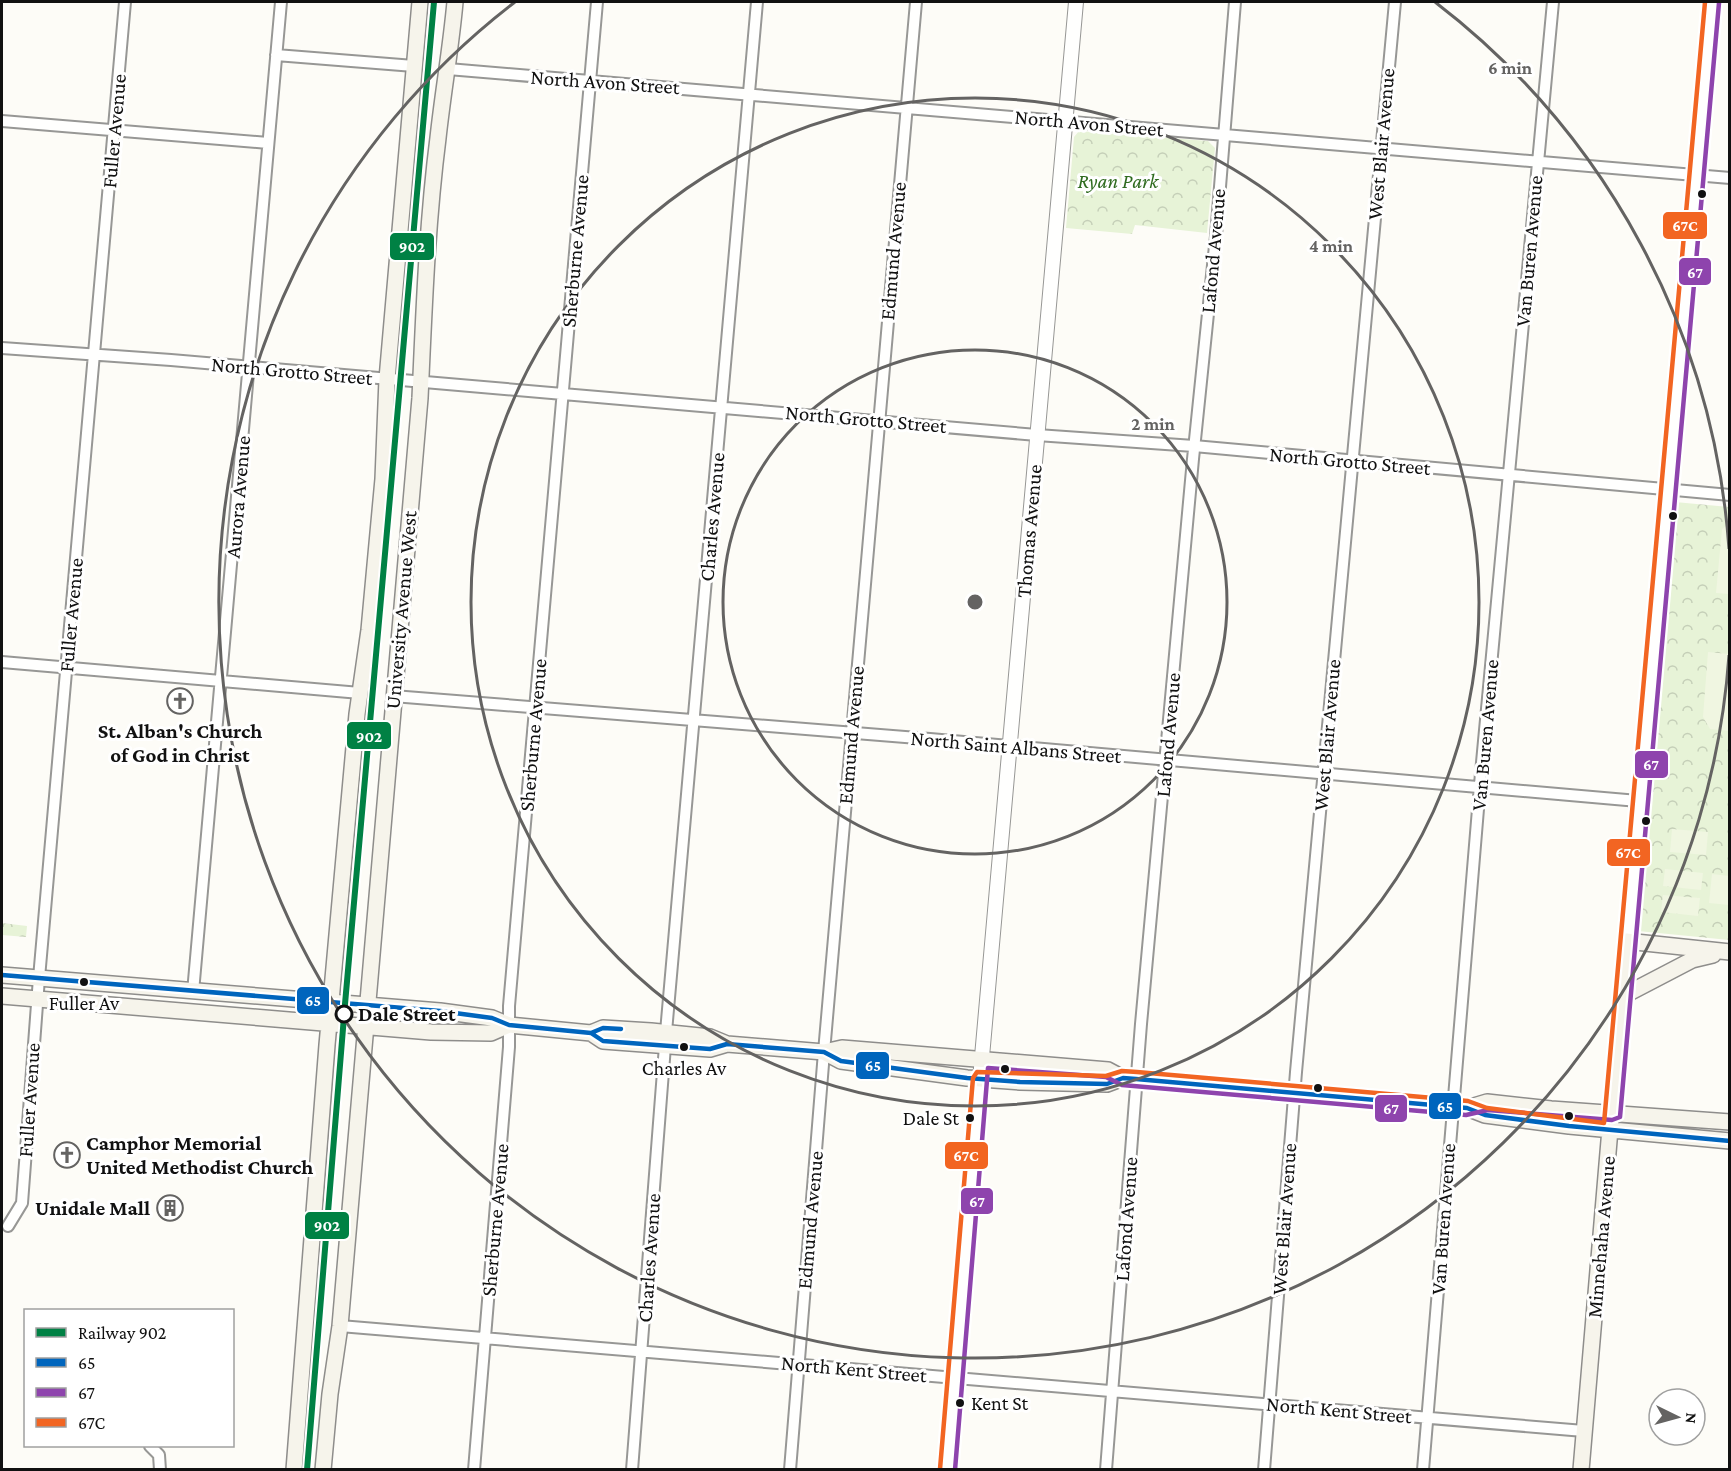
<svg xmlns="http://www.w3.org/2000/svg" width="1731" height="1471" viewBox="0 0 1731 1471" font-family="'Crimson Pro',serif">
<style>
.park{fill:url(#park-crowns)}
.pitch{fill:#f0f6e1}
.lines{fill:none;stroke-linecap:round;stroke-linejoin:round}
.minor-casing{stroke:#979795;stroke-width:14}
.tertiary-casing{stroke:#979795;stroke-width:16}
.secondary-casing{stroke:#8e8d8b;stroke-width:18}
.minor{stroke:#fffffe;stroke-width:10}
.tertiary{stroke:#fffffe;stroke-width:14}
.secondary{stroke:#f6f4eb;stroke-width:15}
.bus-1-casing{stroke:#fff;stroke-width:9}
.bus-2-casing{stroke:#fff;stroke-width:9}
.bus-3-casing{stroke:#fff;stroke-width:9}
.bus-1{stroke:#0065bd;stroke-width:4.5}
.bus-2{stroke:#8e44ad;stroke-width:4.5}
.bus-3{stroke:#f26522;stroke-width:4.5}
.rail-1-casing{stroke:#fff;stroke-width:10}
.rail-1{stroke:#008144;stroke-width:6}
.ring{fill:none;stroke:#646362;stroke-width:3}
.bus-dot{fill:#111;stroke:#fff;stroke-width:2}
.stop-dot{fill:#fff;stroke:#111;stroke-width:3}
.labels{text-anchor:middle;stroke-width:6;stroke-linejoin:round;paint-order:stroke}
.bus-label{font-size:20px;fill:#111;stroke:#fff}
.street-label{font-size:21px;fill:#111;stroke:#fff}
.park-label{font-size:21px;font-style:italic;fill:#2f6b1f;stroke:#fff}
.poi-label{font-size:21px;font-weight:bold;fill:#111;stroke:#fff}
.stop-label{font-size:21px;font-weight:bold;fill:#111;stroke:#fff;text-anchor:start}
.centre{fill:#646362;stroke:#fff;stroke-width:3}
.ring-label{font-size:18px;text-anchor:middle;font-weight:bold;fill:#646362;stroke:#fff;stroke-width:6;stroke-linejoin:round;paint-order:stroke}
.line-badge{stroke:#fff;stroke-width:2}
.badge-label{font-size:16px;text-anchor:middle;font-weight:bold;fill:#fff}
</style>
<defs>
<pattern id="park-crowns" width="20" height="18" patternUnits="userSpaceOnUse" patternTransform="scale(1.5)"><rect width="20" height="18" fill="#e7f3d7"/><path d="M2 6a3 3 0 1 1 6 0M12 15a3 3 0 1 1 6 0" fill="none" stroke="#c5cfb8"/></pattern>
</defs>
<rect width="100%" height="100%" fill="#fdfcf7"/>
<!-- park -->
<path class="park" d="M1079,131l129,10 7,7 -8,85 -72,-8 -3,9 -66,-6 8,-91z
M1675,502l54,5v433l-91,-9z
M2,923l25,3 -1,11 -24,-2z"/>
<!-- pitch -->
<path class="pitch" d="M1729,523v71l-13,-1 6,-64z
M1708,652l21,2v77l-19,-2 -7,-12z
M1672,829l36,3 -2,23 -36,-3z
M1665,869l38,4 -2,17 -38,-4z
M1712,874l17,2v29l-20,-2z
M1663,895l37,3 -2,18 -37,-4z"/>
<g class="lines">
<!-- minor casing -->
<g class="minor-casing">
<path id="minor" d="M276,55l138,11
M448,69l1282,109
M2,121l266,22
M2,348l169,12 866,75 157,11 536,49
M2,662l358,31
M393,696l537,43 708,62
M193,992l88,-990
M666,1032l91,-1030
M8,1226l14,-23 17,-225 86,-976
M340,1326l1244,105
M150,1446l9,9 1,15
M474,1470l35,-423v-41l88,-1004
M632,1470l33,-424
M790,1470l34,-418 92,-1050
M1106,1470l35,-446 52,-565 23,-223 19,-234
M1264,1470l32,-398 99,-1070
M1423,1470l58,-697 72,-771"/>
</g>
<!-- tertiary casing -->
<g class="tertiary-casing">
<path id="tertiary" d="M1626,941l86,-939
M947,1470l33,-391 96,-1077"/>
</g>
<!-- secondary casing -->
<g class="secondary-casing">
<path id="secondary" d="M2,975l438,36 52,7 17,7 82,8 12,-5 48,3 59,6 17,7
M2,996l429,36 60,1 18,-8
M1621,997l71,-37 21,-5
M591,1033l12,8 107,8 17,-5 97,8 18,-4 266,22 15,8
M824,1052l17,9 126,17 53,4 87,2 16,-6 13,1 331,29 18,7 84,11 161,15
M1467,1108l20,-6 64,7 179,13
M294,1470l33,-425 30,-331 12,-84 14,-151 4,-100 33,-377
M323,1470l7,-76 10,-68 80,-928c4,-87 7,-174 18,-260 5,-46 13,-91 17,-136
M1581,1470l45,-529 104,11"/>
</g>
<!-- minor -->
<use href="#minor" class="minor"/>
<!-- tertiary -->
<use href="#tertiary" class="tertiary"/>
<!-- secondary -->
<use href="#secondary" class="secondary"/>
<!-- bus-1 casing -->
<g class="bus-1-casing">
<path id="bus-1" d="M2,975l438,36 52,7 17,7 82,8 12,-5 18,1
M591,1033l12,8 107,8 17,-5 97,8 17,9 126,17 53,4 87,2 16,-6 13,1 331,29 18,7 84,11 161,15"/>
</g>
<!-- bus-2 casing -->
<g class="bus-2-casing">
<path id="bus-2" d="M955,1470l33,-402 118,9 16,8 344,30 22,-5 124,10 8,-3 99,-1114"/>
</g>
<!-- bus-3 casing -->
<g class="bus-3-casing">
<path id="bus-3" d="M940,1469l33,-391 4,-6 129,4 16,-5 15,1 331,29 19,7 117,15 101,-1121"/>
</g>
<!-- bus-1 -->
<use href="#bus-1" class="bus-1"/>
<!-- bus-2 -->
<use href="#bus-2" class="bus-2"/>
<!-- bus-3 -->
<use href="#bus-3" class="bus-3"/>
<!-- rail-1 casing -->
<g class="rail-1-casing">
<path id="rail-1" d="M307,1470l38,-466 89,-1002"/>
</g>
<!-- rail-1 -->
<use href="#rail-1" class="rail-1"/>
</g>
<!-- distance rings -->
<g class="ring">
<circle cx="975" cy="602" r="252"/>
<circle cx="975" cy="602" r="504"/>
<path d="M1729 655A756 756 0 1 1 515 2M1435 2A756 756 0 0 1 1729 549"/>
</g>
<!-- icons -->
<defs>
<g id="church-ring" transform="scale(1.35)"><circle r="9.5" fill="#fff" stroke="#646362" stroke-width="1.5"/><path d="M-1.2-6h2.4v3.5h3.3v2.4h-3.3V6h-2.4V-.1h-3.3v-2.4h3.3Z" fill="#646362"/></g>
<g id="building-ring" transform="scale(1.35)"><circle r="9.5" fill="#fff" stroke="#646362" stroke-width="1.5"/><path d="M-4-6H4V6H1V3H-1V6H-4ZM-2.5-4.3h1.7v1.8h-1.7ZM.8-4.3h1.7v1.8H.8ZM-2.5-1h1.7V.8h-1.7ZM.8-1h1.7V.8H.8Z" fill="#646362"/></g>
</defs>
<g fill-rule="evenodd">
<use href="#church-ring" x="180" y="701"/>
<use href="#church-ring" x="67" y="1155"/>
<use href="#building-ring" x="170" y="1208"/>
</g>
<!-- markers -->
<g class="bus-dot">
<circle cx="1702" cy="194" r="5"/>
<circle cx="1673" cy="516" r="5"/>
<circle cx="1646" cy="821" r="5"/>
<circle cx="84" cy="982" r="5"/>
<circle cx="684" cy="1047" r="5"/>
<circle cx="1005" cy="1069" r="5"/>
<circle cx="1318" cy="1088" r="5"/>
<circle cx="1569" cy="1116" r="5"/>
<circle cx="970" cy="1118" r="5"/>
<circle cx="960" cy="1403" r="5"/>
</g>
<circle class="stop-dot" cx="344" cy="1014" r="8"/>
<g class="labels">
<!-- bus labels -->
<g class="bus-label">
<text x="84" y="1010">Fuller Av</text>
<text x="684" y="1075">Charles Av</text>
<text x="959" y="1125" text-anchor="end">Dale St</text>
<text x="971" y="1410" text-anchor="start">Kent St</text>
</g>
<!-- street labels -->
<g class="street-label">
<text transform="translate(605 82) rotate(4)" y="7">North Avon Street</text>
<text transform="translate(1089 123) rotate(5)" y="7">North Avon Street</text>
<text transform="translate(114 131) rotate(-85)" y="7">Fuller Avenue</text>
<text transform="translate(1381 144) rotate(-85)" y="7">West Blair Avenue</text>
<text transform="translate(575 251) rotate(-85)" y="7">Sherburne Avenue</text>
<text transform="translate(893 251) rotate(-85)" y="7">Edmund Avenue</text>
<text transform="translate(1213 251) rotate(-85)" y="7">Lafond Avenue</text>
<text transform="translate(1529 251) rotate(-85)" y="7">Van Buren Avenue</text>
<text transform="translate(292 371) rotate(5)" y="7">North Grotto Street</text>
<text transform="translate(866 419) rotate(5)" y="7">North Grotto Street</text>
<text transform="translate(1350 461) rotate(5)" y="7">North Grotto Street</text>
<text transform="translate(238 497) rotate(-85)" y="7">Aurora Avenue</text>
<text transform="translate(712 517) rotate(-85)" y="7">Charles Avenue</text>
<text transform="translate(1029 531) rotate(-85)" y="7">Thomas Avenue</text>
<text transform="translate(401 610) rotate(-85)" y="7">University Avenue West</text>
<text transform="translate(71 615) rotate(-85)" y="7">Fuller Avenue</text>
<text transform="translate(533 735) rotate(-85)" y="7">Sherburne Avenue</text>
<text transform="translate(851 735) rotate(-85)" y="7">Edmund Avenue</text>
<text transform="translate(1168 735) rotate(-85)" y="7">Lafond Avenue</text>
<text transform="translate(1327 735) rotate(-85)" y="7">West Blair Avenue</text>
<text transform="translate(1485 735) rotate(-85)" y="7">Van Buren Avenue</text>
<text transform="translate(1016 747) rotate(5)" y="7">North Saint Albans Street</text>
<text transform="translate(29 1100) rotate(-86)" y="7">Fuller Avenue</text>
<text transform="translate(1126 1219) rotate(-86)" y="7">Lafond Avenue</text>
<text transform="translate(1284 1219) rotate(-86)" y="7">West Blair Avenue</text>
<text transform="translate(1443 1219) rotate(-86)" y="7">Van Buren Avenue</text>
<text transform="translate(495 1220) rotate(-85)" y="7">Sherburne Avenue</text>
<text transform="translate(810 1220) rotate(-85)" y="7">Edmund Avenue</text>
<text transform="translate(1601 1237) rotate(-85)" y="7">Minnehaha Avenue</text>
<text transform="translate(649 1258) rotate(-86)" y="7">Charles Avenue</text>
<text transform="translate(854 1369) rotate(5)" y="7">North Kent Street</text>
<text transform="translate(1339 1410) rotate(5)" y="7">North Kent Street</text>
</g>
<!-- park labels -->
<g class="park-label">
<text x="1118" y="188">Ryan Park</text>
</g>
<!-- poi labels -->
<g class="poi-label">
<text x="180" y="738">St. Alban's Church<tspan x="180" dy="24">of God in Christ</tspan></text>
<text x="86" y="1150" text-anchor="start">Camphor Memorial<tspan x="86" dy="24">United Methodist Church</tspan></text>
<text x="150" y="1215" text-anchor="end">Unidale Mall</text>
</g>
<!-- stop labels -->
<g class="stop-label">
<text x="358" y="1021">Dale Street</text>
</g>
</g>
<circle cx="975" cy="602" r="9" class="centre"/>
<g class="ring-label">
<text x="1510" y="74">6 min</text>
<text x="1331" y="252">4 min</text>
<text x="1153" y="430">2 min</text>
</g>
<g class="line-badge">
<rect x="1662" y="211" width="46" height="29" rx="6" fill="#f26522"/>
<rect x="389" y="232" width="46" height="29" rx="6" fill="#008144"/>
<rect x="1678" y="257" width="34" height="29" rx="6" fill="#8e44ad"/>
<rect x="346" y="721" width="46" height="29" rx="6" fill="#008144"/>
<rect x="1634" y="750" width="35" height="29" rx="6" fill="#8e44ad"/>
<rect x="1606" y="838" width="45" height="29" rx="6" fill="#f26522"/>
<rect x="296" y="986" width="34" height="29" rx="6" fill="#0065bd"/>
<rect x="855" y="1051" width="35" height="29" rx="6" fill="#0065bd"/>
<rect x="1428" y="1092" width="34" height="28" rx="6" fill="#0065bd"/>
<rect x="1374" y="1094" width="34" height="29" rx="6" fill="#8e44ad"/>
<rect x="944" y="1141" width="45" height="29" rx="6" fill="#f26522"/>
<rect x="960" y="1187" width="34" height="28" rx="6" fill="#8e44ad"/>
<rect x="304" y="1211" width="46" height="29" rx="6" fill="#008144"/>
</g>
<g class="badge-label">
<text x="1685" y="231">67C</text>
<text x="412" y="252">902</text>
<text x="1695" y="278">67</text>
<text x="369" y="742">902</text>
<text x="1651" y="770">67</text>
<text x="1628" y="858">67C</text>
<text x="313" y="1006">65</text>
<text x="873" y="1071">65</text>
<text x="1445" y="1112">65</text>
<text x="1391" y="1114">67</text>
<text x="966" y="1161">67C</text>
<text x="977" y="1207">67</text>
<text x="327" y="1231">902</text>
</g>
<!-- border -->
<rect width="1731" height="1471" fill="none" stroke="#111111" stroke-width="6"/>
<!-- legend -->
<rect x="24" y="1309" width="210" height="138" fill="#ffffff" stroke="#a0a0a0" stroke-width="1.5"/>
<rect x="36" y="1328" width="30" height="9" fill="#008144" stroke="#a0a0a0" stroke-width="1.5"/>
<text x="78" y="1339" font-size="18" fill="#111111">Railway 902</text>
<rect x="36" y="1358" width="30" height="9" fill="#0065bd" stroke="#a0a0a0" stroke-width="1.5"/>
<text x="78" y="1369" font-size="18" fill="#111111">65</text>
<rect x="36" y="1388" width="30" height="9" fill="#8e44ad" stroke="#a0a0a0" stroke-width="1.5"/>
<text x="78" y="1399" font-size="18" fill="#111111">67</text>
<rect x="36" y="1418" width="30" height="9" fill="#f26522" stroke="#a0a0a0" stroke-width="1.5"/>
<text x="78" y="1429" font-size="18" fill="#111111">67C</text>
<!-- north arrow -->
<g transform="translate(1677 1417) rotate(95)"><circle r="28" fill="#ffffff" stroke="#a0a0a0" stroke-width="1.5"/>
<path d="M0-4.5L10 22L0 15L-10 22Z" fill="#646362"/>
<text y="-9" font-size="16" font-weight="bold" text-anchor="middle" fill="#111111">N</text>
</g>
</svg>
